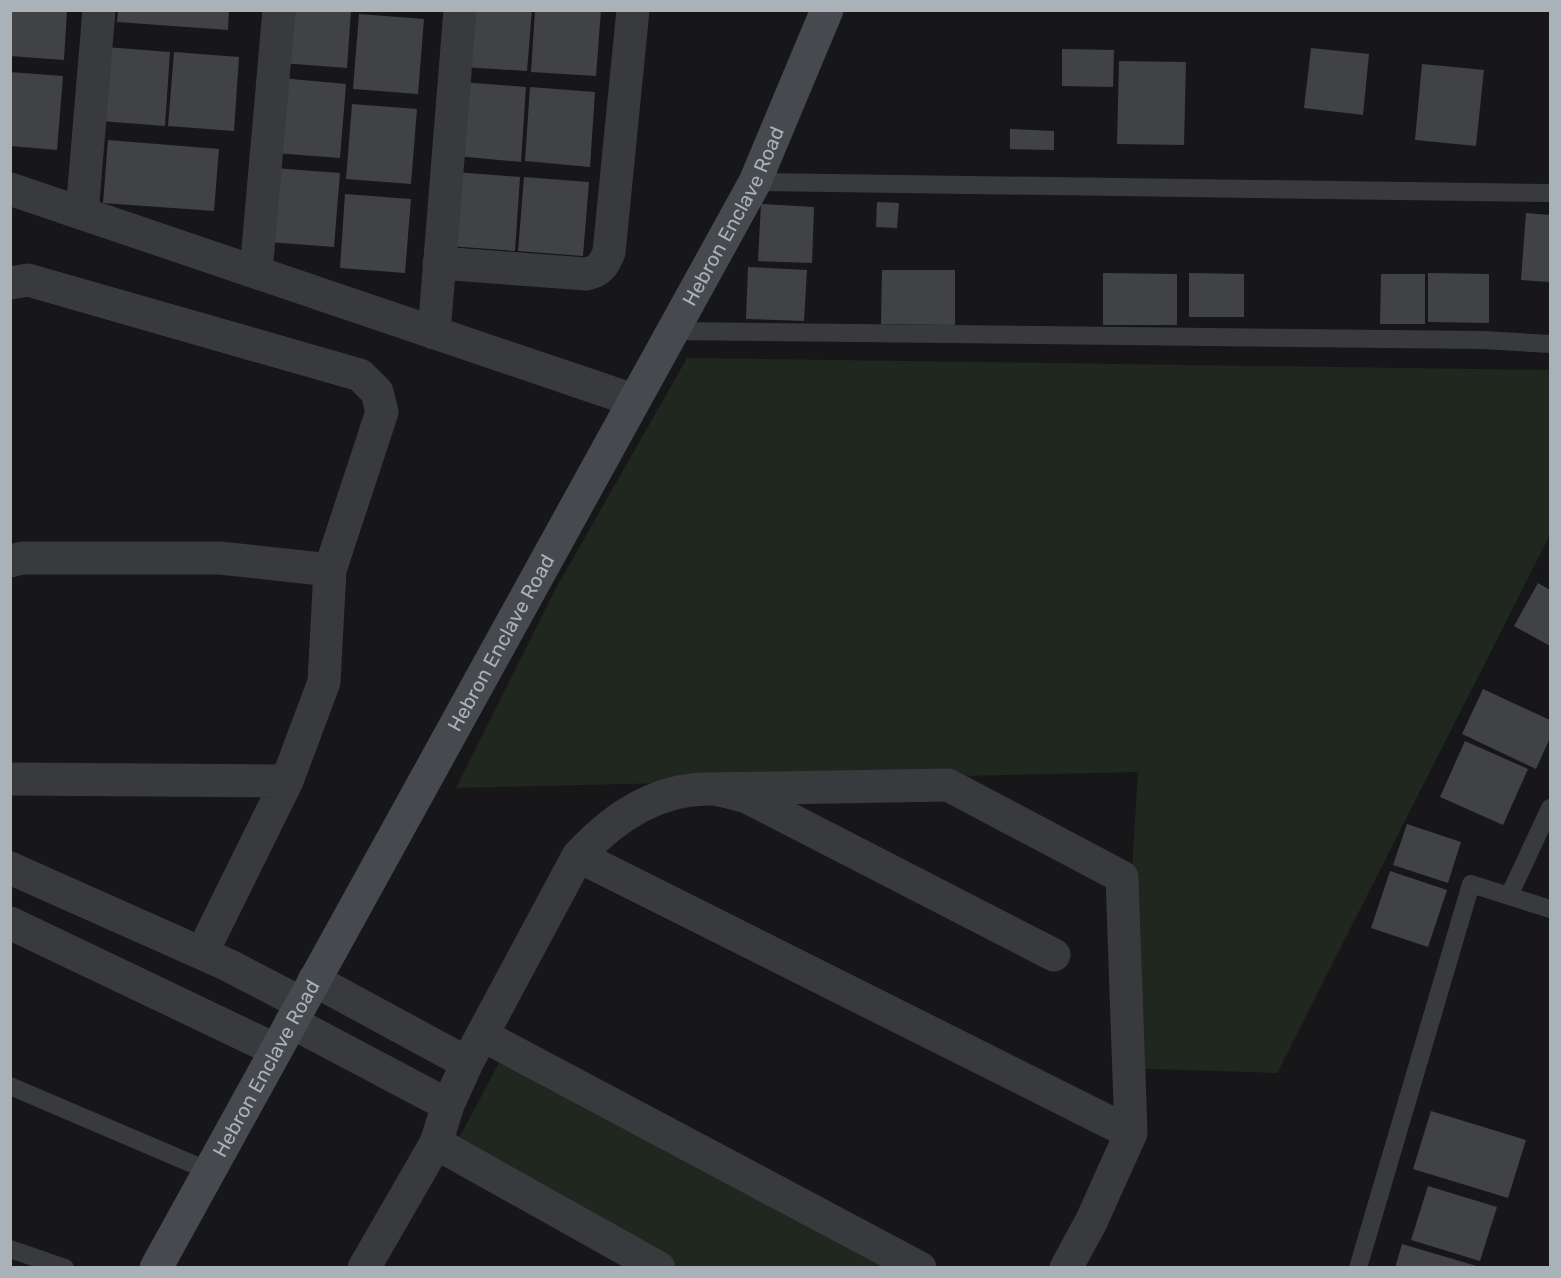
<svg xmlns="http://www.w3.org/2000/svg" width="1561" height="1278" viewBox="0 0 1561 1278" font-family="Rubik,sans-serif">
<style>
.green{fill:#1f271f}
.building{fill:#414246}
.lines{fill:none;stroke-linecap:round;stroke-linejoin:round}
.lane{stroke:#383a3e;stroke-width:18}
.street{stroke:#383a3e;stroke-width:33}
.secondary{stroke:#46494e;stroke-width:33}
.labels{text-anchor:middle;stroke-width:4.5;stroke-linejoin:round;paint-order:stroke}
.street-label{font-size:20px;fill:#a9b1b9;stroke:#121214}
</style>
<rect width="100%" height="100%" fill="#171719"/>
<!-- green -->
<path class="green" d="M687,358l863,12v165l-273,538 -157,-5 18,-296 -682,16 99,-198z
M499,1063l388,204h-207l-227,-118z"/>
<!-- building -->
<path class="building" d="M10,10h57l-3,50 -54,-4z
M118,10h111l-1,20 -111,-8z
M285,10h66l-4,58 -65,-5z
M466,10h66l-5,61 -65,-4z
M535,10h66l-5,66 -65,-4z
M359,14l65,5 -6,75 -65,-5z
M105,47l65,5 -5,74 -65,-5z
M1311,48l58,6 -6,61 -59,-7z
M1062,49l52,1 -1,37 -51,-1z
M174,52l65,5 -5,74 -66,-5z
M1119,61l67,1 -2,83 -67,-1z
M1422,64l62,6 -8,76 -61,-6z
M10,72l53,4 -6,74 -47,-4z
M281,78l65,6 -6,74 -65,-5z
M461,82l65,5 -5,75 -65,-6z
M530,87l65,5 -5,75 -65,-6z
M352,104l65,5 -6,75 -65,-5z
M1010,129l44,2v19l-44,-1z
M108,140l111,9 -5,62 -111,-8z
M274,168l66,5 -6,74 -66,-5z
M455,172l65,5 -5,74 -66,-5z
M524,177l65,5 -6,74 -65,-5z
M345,194l66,5 -6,74 -65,-5z
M877,202l22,1 -2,25 -21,-1z
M761,204l53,3 -2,56 -54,-2z
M1526,213l24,2v67l-29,-2z
M748,267l59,3 -3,51 -58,-2z
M882,270h73v55l-74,-1z
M1103,273l74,1v51h-74z
M1189,273l55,1v43h-55z
M1428,273l61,1v49l-61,-1z
M1381,274h44v50h-45z
M1538,583l12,7v56l-36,-20z
M1483,689l67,31v18l-14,31 -74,-35z
M1465,741l63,28 -25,56 -63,-28z
M1407,824l54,18 -13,41 -55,-18z
M1390,871l57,19 -19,57 -57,-19z
M1431,1111l95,29 -18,58 -95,-29z
M1428,1186l69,21 -17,54 -69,-21z
M1402,1244l78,23v1h-85z"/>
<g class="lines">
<!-- lane -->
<path class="lane" d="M755,182l795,11
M672,331l812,9 66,4
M1509,896l41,-88
M10,1086l199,85
M10,1249l55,19
M1358,1268l113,-384 79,25"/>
<!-- street -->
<path class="street" d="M10,189l623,211
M82,213l17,-203
M439,263l147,11c14,-3 18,-9 23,-22l24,-242
M256,272l23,-262
M10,283l18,-3 332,95 17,17 5,20 -52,158 -6,112 -37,99 -85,172
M434,333l26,-323
M10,561l13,-3h197l110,12
M10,779l277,2
M711,789l237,-4 174,92 9,256 -40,89 -25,46
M578,856c35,-38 79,-68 132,-67 12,0 25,5 37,8l307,158
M10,868l218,97 73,38
M10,923l266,127
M314,980l153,83
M291,1022l157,83
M482,1035l438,233
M436,1143l223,125
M364,1268l72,-125 12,-38 19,-42 111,-207 553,277"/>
<!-- secondary -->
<path class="secondary" id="s1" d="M156,1268l599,-1086 72,-172"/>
</g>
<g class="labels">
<!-- street labels -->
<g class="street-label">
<text dy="7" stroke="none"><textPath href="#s1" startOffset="1200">Hebron Enclave Road</textPath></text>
<text dy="7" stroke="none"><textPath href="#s1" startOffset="714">Hebron Enclave Road</textPath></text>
<text dy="7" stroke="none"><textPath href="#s1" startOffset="228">Hebron Enclave Road</textPath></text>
</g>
</g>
<!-- border -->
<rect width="1561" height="1278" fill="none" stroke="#a9b1b9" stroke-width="24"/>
</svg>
